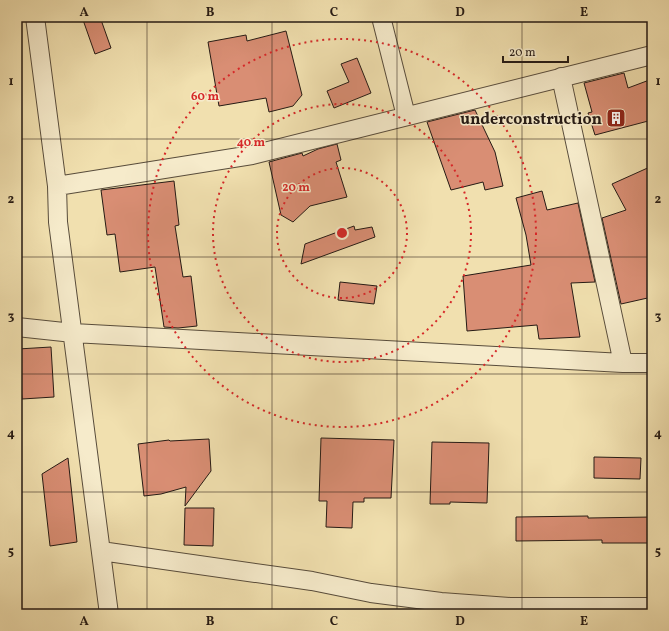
<svg xmlns="http://www.w3.org/2000/svg" width="669" height="631" viewBox="0 0 669 631" font-family="Vollkorn,serif">
<style>
.building{fill:#d98e74;stroke:#251a14}
.lines{fill:none;stroke-linecap:round;stroke-linejoin:round}
.minor-casing{stroke:#584c3b;stroke-width:20}
.minor{stroke:#f6ebcb;stroke-width:18}
.grid{fill:none;stroke:#251a14;stroke-width:1;stroke-opacity:0.55}
.ring{fill:none;stroke:#d62828;stroke-width:2;stroke-dasharray:2 4}
.labels{text-anchor:middle;stroke-width:3;stroke-linejoin:round;paint-order:stroke}
.poi-label{font-size:16px;font-weight:bold;fill:#251a14;stroke:#f6ebcb;text-anchor:end}
.centre{fill:#d62828;stroke:#f6ebcb;stroke-width:2}
.ring-label{font-size:12px;text-anchor:middle;font-weight:bold;fill:#d62828;stroke:#f6ebcb;stroke-width:3;stroke-linejoin:round;paint-order:stroke}
.neatline{fill:none;stroke:#251a14;stroke-width:1.5}
.grid-label{font-size:13px;text-anchor:middle;font-weight:bold;fill:#251a14}
</style>
<rect width="100%" height="100%" fill="#f1e0af"/>
<filter id="stains"><feTurbulence type="fractalNoise" baseFrequency=".005" numOctaves="4"/><feColorMatrix values="0 0 0 0 .2 0 0 0 0 .09 0 0 0 0 .02 0 0 0 .5 -.17"/></filter>
<radialGradient id="worn" r=".72"><stop offset=".6" stop-color="#630" stop-opacity="0"/><stop offset="1" stop-color="#630" stop-opacity=".3"/></radialGradient>
<!-- building -->
<path class="building" d="M82,17h18l11,31 -16,6z
M286,31l16,64 -9,11 -24,6 -3,-14 -47,8 -11,-64 38,-7 1,6z
M357,58l14,35 -37,15 -7,-17 22,-9 -8,-18z
M624,73l4,15 24,-9v41l-57,15 -7,-22 4,-1 -8,-29z
M475,110l20,42 8,34 -18,4 -2,-8 -32,8 -24,-68z
M337,144l4,16 -5,2 11,35 -37,9 -17,16 -12,-7 -12,-53 33,-9 1,3 15,-7z
M652,166v131l-31,7 -19,-86 24,-8 -14,-26z
M174,181l5,44 -4,1 8,51 8,-1 6,50 -19,2 -14,-1 -9,-60 -35,5 -5,-38 -8,1 -6,-45z
M542,191l5,19 31,-7 17,79 -24,1 9,54 -41,2 -2,-14 -70,6 -4,-55 68,-11 -5,-30 -10,-37z
M354,226l1,4 17,-3 3,10 -74,27 4,-20z
M340,282l37,4 -3,18 -36,-4z
M51,347l3,50 -32,2 -4,-50z
M321,438l73,2 -3,58h-27v4h-11l-1,26 -26,-1 1,-26h-8z
M209,439l2,32 -26,35 1,-19 -25,7 -17,2 -6,-52 31,-4 1,1z
M432,442l57,1 -2,60 -37,-1v2h-20z
M594,457l47,1 -1,21 -46,-1z
M68,458l9,84 -27,4 -8,-72z
M185,508h29l-1,38 -29,-1z
M588,516v2l64,-1v26h-50v-3l-86,1v-24z"/>
<g class="lines">
<!-- minor casing -->
<g class="minor-casing">
<path id="minor" d="M35,17l22,169 1,36 51,392
M381,17l25,99
M561,77l62,286
M57,186l195,-31 400,-100
M17,327l56,6 550,30h29
M101,551l211,30 59,12 70,9 69,5h142"/>
</g>
<!-- minor -->
<use href="#minor" class="minor"/>
</g>
<!-- grid -->
<path class="grid" d="M147,17v597M272,17v597M397,17v597M522,17v597M17,139h635M17,257h635M17,374h635M17,492h635"/>
<!-- distance rings -->
<g class="ring">
<circle cx="342" cy="233" r="65"/>
<circle cx="342" cy="233" r="129"/>
<circle cx="342" cy="233" r="194"/>
</g>
<!-- icons -->
<defs>
<g id="building-square" transform="scale(1)"><rect x="-9" y="-9" width="18" height="18" rx="4" fill="#8f2418" stroke="#f6ebcb"/><path d="M-4-6H4V6H1V3H-1V6H-4ZM-2.5-4.3h1.7v1.8h-1.7ZM.8-4.3h1.7v1.8H.8ZM-2.5-1h1.7V.8h-1.7ZM.8-1h1.7V.8H.8Z" fill="#fff"/></g>
</defs>
<g fill-rule="evenodd">
<use href="#building-square" x="616" y="118"/>
</g>
<g class="labels">
<!-- poi labels -->
<g class="poi-label">
<text x="602" y="124">underconstruction</text>
</g>
</g>
<circle cx="342" cy="233" r="6" class="centre"/>
<g class="ring-label">
<text x="205" y="100">60 m</text>
<text x="251" y="146">40 m</text>
<text x="296" y="191">20 m</text>
</g>
<!-- margin -->
<rect width="669" height="631" fill="none" stroke="#f1e0af" stroke-width="44"/>
<!-- scale -->
<path d="M503 56v6h65v-6" fill="none" stroke="#251a14" stroke-width="2"/>
<text x="509" y="56" font-size="12" fill="#251a14" stroke="#f6ebcb" stroke-width="3" paint-order="stroke">20 m</text>
<rect x="22" y="22" width="625" height="587" class="neatline"/>
<g class="grid-label">
<text x="84" y="16">A</text>
<text x="210" y="16">B</text>
<text x="334" y="16">C</text>
<text x="460" y="16">D</text>
<text x="584" y="16">E</text>
<text x="11" y="85">1</text>
<text x="658" y="85">1</text>
<text x="11" y="203">2</text>
<text x="658" y="203">2</text>
<text x="11" y="320">3</text>
<text x="658" y="320">3</text>
<text x="11" y="437">4</text>
<text x="658" y="437">4</text>
<text x="11" y="555">5</text>
<text x="658" y="555">5</text>
<text x="84" y="625">A</text>
<text x="210" y="625">B</text>
<text x="334" y="625">C</text>
<text x="460" y="625">D</text>
<text x="584" y="625">E</text>
</g>
<rect width="100%" height="100%" filter="url(#stains)"/>
<rect width="100%" height="100%" fill="url(#worn)"/>
</svg>
